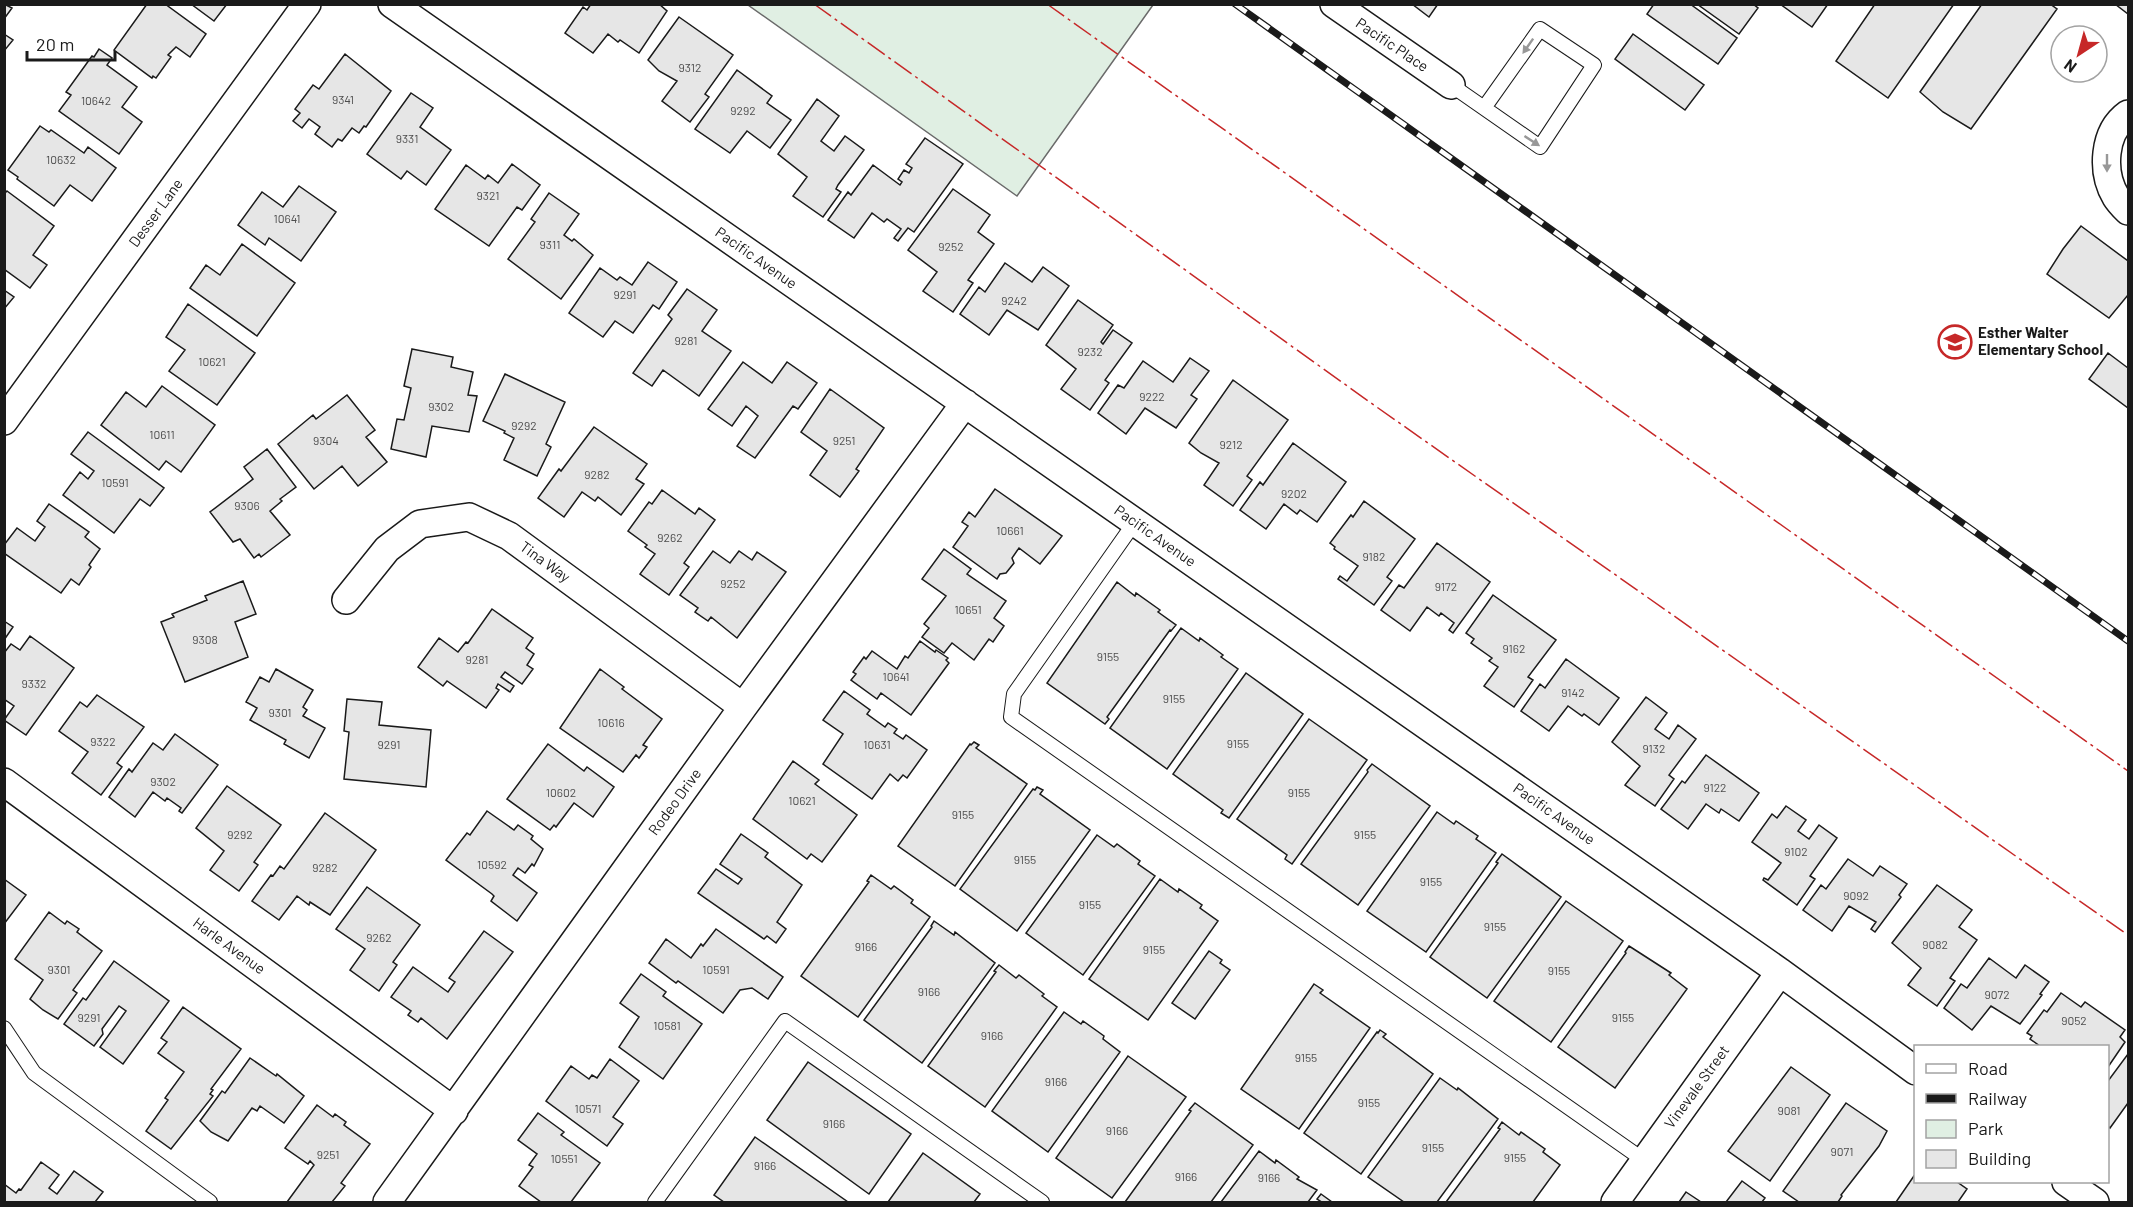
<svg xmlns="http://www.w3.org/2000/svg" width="2133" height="1207" viewBox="0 0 2133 1207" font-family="Barlow,sans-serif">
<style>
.green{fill:#e0efe3;stroke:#6a6a6a;stroke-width:1.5}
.building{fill:#e6e6e6;stroke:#1a1a1a;stroke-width:1.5}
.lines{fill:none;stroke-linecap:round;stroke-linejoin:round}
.service-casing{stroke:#1a1a1a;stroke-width:16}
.minor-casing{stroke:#1a1a1a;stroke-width:30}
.service{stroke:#fff;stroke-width:14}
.minor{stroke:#fff;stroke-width:27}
.rail-casing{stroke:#1a1a1a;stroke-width:7}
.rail{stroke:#fff;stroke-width:4.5;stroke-dasharray:14;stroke-linecap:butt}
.power{stroke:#c62828;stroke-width:1.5;stroke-dasharray:21 4.5 3 4.5;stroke-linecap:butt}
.oneway{fill:#989898}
.labels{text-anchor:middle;stroke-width:4.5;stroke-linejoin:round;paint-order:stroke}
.number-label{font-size:12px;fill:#4d4d4d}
.street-label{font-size:15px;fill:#1a1a1a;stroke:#fff}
.poi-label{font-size:15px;font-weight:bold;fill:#1a1a1a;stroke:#fff;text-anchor:start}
</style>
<rect width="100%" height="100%" fill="#fff"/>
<!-- green -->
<path class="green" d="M748,5h405l-136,191z"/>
<!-- building -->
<path class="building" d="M4,4l8,4 -8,11z
M147,4h18l41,30 -16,23 -14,-10 -8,8 3,2 -15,21 -3,-2 -1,2 -38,-28z
M191,4h36l-13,17z
M591,4h68l8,7 -28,42 -19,-13 -2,2 -10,-8 -15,19 -28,-20 18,-26 4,3z
M1412,4h26l-9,13z
M1654,4h36l47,34 -19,26 -71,-50z
M1697,4h56l5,4 -19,26z
M1780,4h48l-16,23z
M1875,4h79l-66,94 -52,-37z
M1982,4h68l7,5 -86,120 -28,-17 -23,-20z
M2115,4h13v10z
M679,17l54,38 -28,39 4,3 -19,25 -28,-21 15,-20 -18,-10 -11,-11z
M4,34l9,6 -9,11z
M1633,34l71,51 -19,25 -70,-51z
M99,49l13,9 -5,7 30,22 -15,20 20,15 -23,32 -60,-43 12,-16 -5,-3 26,-36 2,1z
M345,54l46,37 -25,36 -2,-1 -5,7 -7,-5 -10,13 -4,-2 -6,8 -17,-13 5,-7 -11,-8 -7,9 -9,-7 7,-8 -5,-4 18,-24 6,4z
M737,70l35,26 -5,7 24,17 -21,28 -23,-17 -17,22 -35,-24z
M411,93l22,15 -13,19 31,23 -25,35 -19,-14 -6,8 -34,-25z
M817,99l22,17 -18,25 13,10 11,-15 19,14 -26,35 -2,4 5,3 -18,25 -30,-21 14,-19 -29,-23z
M40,126l9,6 2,-2 33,23 4,-6 28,21 -24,33 -22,-16 -16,21 -37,-27 1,-2 -10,-7z
M925,138l38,26 -49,68 -6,-4 -10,13 -4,-3 7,-9 -14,-10 -3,3 -12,-9 -18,25 -26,-18 20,-28 3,3 22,-30 27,20 2,-3 -4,-3 6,-9 5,3 3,-5 -6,-4z
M512,164l28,21 -18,25 -5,-3 -28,39 -54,-37 31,-44 19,14 3,-4 10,8z
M299,186l37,26 -35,49 -32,-23 -4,7 -27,-20 24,-33 21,15z
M953,189l37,26 -12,17 16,12 -26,36 5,3 -20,29 -30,-21 14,-19 -29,-22z
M7,191l47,35 -21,29 14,10 -17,23 -26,-19v-75z
M549,193l30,21 -15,21 8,6 2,-2 19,16 -32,44 -53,-40 27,-37 -4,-3z
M2081,226l47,35v34l-19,23 -62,-44 16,-25z
M242,244l53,39 -38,53 -67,-48 16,-23 14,10z
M648,262l29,20 -18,27 -6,-4 -20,28 -18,-12 -12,16 -34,-24 31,-45 17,12 3,-3 12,8z
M1005,263l27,19 11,-15 26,19 -31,44 -31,-20 -18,25 -29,-21 19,-27 6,5z
M687,289l30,21 -15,21 29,20 -32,45 -36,-26 -11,16 -19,-13 39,-54 -4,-4z
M4,290l10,7 -10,12z
M1078,300l35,25 -12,17 2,2 10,-14 19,13 -27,37 4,3 -19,27 -29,-21 15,-20 -30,-24z
M188,304l67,49 -38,52 -48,-34 16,-21 -19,-13z
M412,349l41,8 -2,10 22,5 -5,23 9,1 -8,36 -37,-6 -6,31 -35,-8 6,-30 7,1 7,-32 -7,-2z
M2108,353l20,15v40l-39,-29z
M1190,358l19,13 -18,24 6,4 -21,29 -31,-20 -19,26 -28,-21 20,-28 6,3 19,-27 30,21z
M743,362l29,21 15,-21 30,21 -19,26 -5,-3 -38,52 -18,-12 21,-30 -12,-10 -14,20 -24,-17z
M505,374l60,28 -19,42 5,3 -14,29 -33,-16 10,-22 -10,-5 1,-2 -22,-10z
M1233,380l55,40 -41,56 5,4 -19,26 -29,-21 15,-22 -18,-10 -12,-10z
M162,386l53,39 -34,47 -15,-11 -7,9 -58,-45 25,-33 20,15z
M830,389l54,39 -28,41 3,2 -19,26 -30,-22 17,-24 -26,-19z
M347,395l28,35 -9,7 21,25 -29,24 -16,-20 -28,23 -36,-45 35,-29 3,4z
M594,427l53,37 -11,15 8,5 -23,31 -23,-18 -3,4 -13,-9 -18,25 -26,-19 21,-29 2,2z
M88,432l76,56 -14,18 -10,-7 -26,34 -51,-38 17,-23 8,7 6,-8 -23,-17z
M1293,443l53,39 -29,40 -17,-12 -3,4 -13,-10 -18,25 -26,-19 20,-28 3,3z
M267,449l29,38 -16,12 2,2 -12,10 20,24 -29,22 -2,-3 -5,4 -14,-19 -7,3 -23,-30 43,-33 -9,-12z
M995,489l67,47 -22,28 -21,-16 -7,10 2,5 -8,10 -6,1 -3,5 -44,-32 15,-21 -6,-4 7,-10 6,5z
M662,490l33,24 4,-6 16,12 -31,43 5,4 -20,28 -29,-21 15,-20 -10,-7 2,-2 -19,-14 21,-29 3,2z
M1364,501l51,38 -28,38 5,4 -18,24 -36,-26 2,-3 7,5 11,-15 -24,-17 1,-2 -5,-4 21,-28 2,2z
M49,504l40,28 -4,5 15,12 -11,16 2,2 -12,18 -8,-6 -10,14 -57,-40v-8l13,-17 18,13 10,-14 -8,-6z
M1437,543l53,39 -37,51 -4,-3 5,-7 -13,-10 -2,3 -12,-9 -17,24 -29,-21 18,-25 5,3z
M944,549l27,20 -4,5 39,27 -12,17 10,8 -11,16 -4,-3 -15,21 -22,-17 -8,10 -22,-16 7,-9 -5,-4 22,-28 -24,-17z
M713,551l17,12 9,-12 13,9 5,-8 29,20 -49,66 -26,-21 -3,4 -13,-9 3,-4 -18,-13z
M243,581l13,33 -21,8 13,35 -63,25 -24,-60 13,-5 -2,-3 35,-14 -2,-4z
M1117,582l18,14 1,-3 24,17 -2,2 18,13 -5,6 -1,-1 -63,87 2,2 -4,5 -58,-41z
M1493,595l63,45 -28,37 5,3 -19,27 -30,-21 14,-19 -9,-6 3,-3 -21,-15 3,-4 -8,-6z
M492,609l41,29 -7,10 8,6 -7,11 6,4 -11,15 -17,-12 -4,5 13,9 -4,6 -12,-8 -2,4 3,2 -13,18 -39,-27 -4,5 -25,-19 21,-29 19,14 8,-10 2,1z
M4,621l9,6 -9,13z
M1181,628l18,13 1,-3 23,17 -2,2 17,12 -71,100 -57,-41z
M30,636l44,32 -48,67 -22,-15 10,-14 -10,-7v-46l7,-9 9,6z
M920,641l15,11 1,-2 12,8 -2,2 3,3 -38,52 -30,-22 -4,6 -26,-19 5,-6 -3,-2 11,-15 2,2 6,-8 25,18 8,-13 3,2z
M1566,659l53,39 -20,27 -15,-11 -2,2 -14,-10 -19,25 -28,-20 19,-27 5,4z
M276,669l37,21 -10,17 4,3 -4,6 22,12 -16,30 -25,-14 2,-4 -36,-20 7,-12 -11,-6 14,-25 9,5z
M600,669l24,18 -2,2 40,30 -19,26 4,2 -8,11 -3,-3 -13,17 -63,-44z
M1246,673l57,41 -74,104 -8,-5 2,-3 -50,-36z
M844,691l26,19 -3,4 18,13 3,-4 9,6 -3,4 9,6 3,-4 21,15 -20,28 -4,-3 -5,6 -8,-7 -18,25 -49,-35 20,-30 -20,-14z
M97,695l47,32 -27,36 5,4 -21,28 -29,-22 16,-21 -29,-21 21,-29 7,5z
M1646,697l21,16 -12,16 14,10 9,-14 18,14 -27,36 5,4 -19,27 -30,-21 15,-19 -28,-24z
M347,699l35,3 -3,23 52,5 -5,57 -82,-8 5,-47 -5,-1z
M1309,719l58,41 -75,104 -7,-5 2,-4 -50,-36z
M175,734l43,31 -36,48 -3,-2 2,-3 -14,-10 -2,3 -12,-9 -18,25 -26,-20 20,-28 3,3 21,-29 10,7z
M974,742l5,3 -3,3 51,36 -72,102 -57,-40 72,-102 1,1z
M548,744l36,27 3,-4 27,20 -21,30 -19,-14 -18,24 -2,-2 -4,5 -43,-31z
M1706,755l53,38 -20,28 -18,-12 -2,4 -13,-9 -18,25 -27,-20 21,-28 3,2z
M793,761l26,19 -4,4 42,31 -35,47 -11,-8 -4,5 -54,-40z
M1372,764l58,42 -72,99 -57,-41 67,-92 -1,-2z
M227,786l54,39 -27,37 4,3 -19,26 -29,-21 14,-19 -28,-23z
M1037,787l6,3 -3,4 50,36 -73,101 -57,-42 73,-100 2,1z
M1786,806l20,14 -8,11 11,8 10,-14 18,13 -27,38 5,3 -18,26 -34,-25 1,-2 4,2 13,-17 -29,-21 20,-28 5,4z
M487,811l27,19 4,-5 15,11 -2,3 12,10 -9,17 -2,-2 -7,9 -7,-5 -5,7 24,18 -20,28 -26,-20 3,-5 -2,-2 -46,-34 21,-27 3,2z
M1437,812l17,12 2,-3 22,15 -2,3 20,14 -70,99 -59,-41z
M325,813l51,37 -46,65 -20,-13 -1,3 -12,-9 -18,24 -27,-19 19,-26 2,1 7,-10 4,3z
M741,834l27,19 -3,4 37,28 -25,37 9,7 -10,14 -9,-7 -3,3 -66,-46 18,-24 22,15 4,-5 -22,-15z
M1097,835l17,12 3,-3 23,17 -2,3 17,12 -72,99 -57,-42z
M1502,854l59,43 -74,101 -57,-41 68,-94 -2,-1z
M1848,859l25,17 7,-10 27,18 -8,11 2,2 -26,35 -4,-3 5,-7 -27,-16 -17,25 -29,-21 18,-25 5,4z
M871,875l20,14 3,-3 19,14 -2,3 19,14 -72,100 -57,-41 68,-94 -2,-1z
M4,879l22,16 -22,29z
M1160,879l18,13 1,-3 23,16 -2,3 18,13 -70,99 -59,-41z
M1937,885l35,25 -13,17 18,13 -27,38 5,3 -18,25 -29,-21 13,-17 -29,-25z
M367,887l53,38 -27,37 4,3 -18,26 -29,-21 15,-21 -29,-20z
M1566,901l57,40 -72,101 -57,-41z
M49,912l16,12 2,-3 12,8 -2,3 25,19 -29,39 4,3 -19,26 -15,-9 -13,-11 13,-19 -28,-21z
M934,921l20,14 1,-3 40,31 -73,100 -58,-43 68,-93 -1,-1z
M716,929l67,48 -15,22 -16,-11 -12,2 -17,23 -45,-32 -2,2 -27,-20 17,-24 25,19 10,-14 2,2z
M484,931l29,21 -66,87 -26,-21 -3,4 -10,-7 3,-4 -20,-14 22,-30 35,25 7,-10 -6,-4z
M1629,946l42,27 -2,2 18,14 -72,99 -57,-41 68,-94 -1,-1z
M1209,951l13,9 -2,3 10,7 -35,49 -23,-16z
M1989,958l27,20 9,-13 24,17 -9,12 2,1 -22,29 -29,-18 -19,24 -28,-22 17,-24 6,4z
M114,961l55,40 -46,63 -23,-17 26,-36 -7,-5 -17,23 1,5 -9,12 -30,-22 19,-26 3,2z
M999,965l17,13 3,-3 25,19 -2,2 15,11 -72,100 -57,-41 68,-94 -2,-1z
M641,974l25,18 -3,4 39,28 -39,55 -44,-32 20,-30 -19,-14z
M1314,984l9,6 -3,3 50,35 -71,101 -58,-40z
M2061,993l20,14 4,-5 40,28 -5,7 5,5 -17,25v-21h-68l-10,-7 2,-3 -5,-3 17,-23 3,2z
M183,1007l58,42 -30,40 2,1 -3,4 3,2 -42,53 -25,-18 22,-31 -3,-2 19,-26 -26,-19 9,-11 -6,-4z
M1064,1012l17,12 2,-3 21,15 -1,3 17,13 -72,100 -56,-41z
M1380,1030l6,4 -3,3 50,37 -72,100 -57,-41 73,-101 1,1z
M2128,1054v49l-18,25 -2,-2v-45z
M1128,1056l58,41 -74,101 -56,-40z
M250,1058l26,18 1,-2 27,22 -20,27 -24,-17 -3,5 -5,-3 -24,33 -17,-9 -11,-11 22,-30 3,2z
M610,1059l29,22 -26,36 10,7 -16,22 -61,-45 25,-35 18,13 3,-4 5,3z
M808,1062l103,72 -42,60 -102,-74z
M1791,1067l39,28 -60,86 -42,-30z
M1440,1078l17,12 1,-2 40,31 -61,83h-33l-36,-25z
M1195,1103l58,42 -42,57h-86l66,-91 -2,-1z
M1846,1103l41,28 -8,15 -38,49 1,1 -4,6h-39l-16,-11z
M317,1105l16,12 2,-3 11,8 -2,3 26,19 -29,39 4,3 -13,16h-45l27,-37 -4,-4 -2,3 -23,-16z
M538,1113l26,19 -3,3 39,28 -29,39h-30l-22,-16 14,-19 -4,-2 8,-11 -19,-14z
M1502,1122l17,13 2,-3 24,17 -2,3 17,13 -27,37h-87l54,-73 -2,-1z
M755,1137l93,65h-124l-10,-7z
M1259,1151l16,12 1,-3 23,17 -2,2 20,11 -9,12h-87z
M923,1153l57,41 -6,8h-86z
M41,1162l18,13 -10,13 8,6 17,-23 29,21 -8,10h-91v-18l12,9 3,-4 2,1z
M1916,1173v9h41l10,7 -9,13h-62z
M1742,1181l23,17 -3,4h-36z
M1686,1192l15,10h-22z
M1321,1194l11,8h-14l2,-1 -3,-2z"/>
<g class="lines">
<!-- service casing -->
<g class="service-casing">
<path id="service" d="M1451,85l89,62 54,-82 -54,-36 -56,79
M1135,522l-121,172 -3,23 634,444
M4,1028l30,45 176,129
M655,1202l130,-181 257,181"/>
</g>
<!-- minor casing -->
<g class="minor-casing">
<path id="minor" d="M392,4l1388,968 136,99
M1334,4l117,81
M2128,114c-25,18 -27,58 -12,83 3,5 8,10 12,14
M4,421l303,-417
M346,600l41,-51 33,-25 49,-7 40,19 234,171
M4,782l450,329
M2066,1182l29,20
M387,1202l356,-495 222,-304
M1615,1202l165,-230"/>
</g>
<!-- service -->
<use href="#service" class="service"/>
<!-- minor -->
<use href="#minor" class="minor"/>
<!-- rail casing -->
<g class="rail-casing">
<path id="rail" d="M1235,4l893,637"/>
</g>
<!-- rail -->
<use href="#rail" class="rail"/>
<!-- power -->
<path class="power" d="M814,4l557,399 757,532
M1047,4l1081,767"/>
</g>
<!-- one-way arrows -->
<defs><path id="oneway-solid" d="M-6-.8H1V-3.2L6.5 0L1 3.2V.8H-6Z" transform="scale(1.5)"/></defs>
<g class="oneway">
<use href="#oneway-solid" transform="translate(1528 46) rotate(125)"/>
<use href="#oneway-solid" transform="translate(1532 141) rotate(33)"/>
<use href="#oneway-solid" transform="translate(2107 163) rotate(90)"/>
</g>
<!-- icons -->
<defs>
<g id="school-ring" transform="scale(1.725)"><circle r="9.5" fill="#fff" stroke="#c62828" stroke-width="1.5"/><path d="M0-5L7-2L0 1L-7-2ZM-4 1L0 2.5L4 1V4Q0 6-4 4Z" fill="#c62828"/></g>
</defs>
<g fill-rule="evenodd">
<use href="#school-ring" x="1955" y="342"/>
</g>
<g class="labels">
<!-- number labels -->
<g class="number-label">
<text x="690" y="72">9312</text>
<text x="343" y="104">9341</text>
<text x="96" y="105">10642</text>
<text x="743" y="115">9292</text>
<text x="407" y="143">9331</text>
<text x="61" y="164">10632</text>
<text x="488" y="200">9321</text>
<text x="287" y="223">10641</text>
<text x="550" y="249">9311</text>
<text x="951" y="251">9252</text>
<text x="625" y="299">9291</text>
<text x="1014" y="305">9242</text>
<text x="686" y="345">9281</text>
<text x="1090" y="356">9232</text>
<text x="212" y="366">10621</text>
<text x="1152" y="401">9222</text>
<text x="441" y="411">9302</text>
<text x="524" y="430">9292</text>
<text x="162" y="439">10611</text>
<text x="326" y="445">9304</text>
<text x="844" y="445">9251</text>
<text x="1231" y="449">9212</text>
<text x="597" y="479">9282</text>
<text x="115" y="487">10591</text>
<text x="1294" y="498">9202</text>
<text x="247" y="510">9306</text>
<text x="1010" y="535">10661</text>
<text x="670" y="542">9262</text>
<text x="1374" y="561">9182</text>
<text x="733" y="588">9252</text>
<text x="1446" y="591">9172</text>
<text x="968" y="614">10651</text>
<text x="205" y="644">9308</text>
<text x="1514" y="653">9162</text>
<text x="1108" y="661">9155</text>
<text x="477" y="664">9281</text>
<text x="896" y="681">10641</text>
<text x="34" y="688">9332</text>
<text x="1573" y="697">9142</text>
<text x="1174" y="703">9155</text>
<text x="280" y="717">9301</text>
<text x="611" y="727">10616</text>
<text x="103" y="746">9322</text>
<text x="1238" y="748">9155</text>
<text x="389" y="749">9291</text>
<text x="877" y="749">10631</text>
<text x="1654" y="753">9132</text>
<text x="163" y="786">9302</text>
<text x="1715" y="792">9122</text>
<text x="561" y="797">10602</text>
<text x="1299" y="797">9155</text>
<text x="802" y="805">10621</text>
<text x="963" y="819">9155</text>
<text x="240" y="839">9292</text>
<text x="1365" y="839">9155</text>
<text x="1796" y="856">9102</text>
<text x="1025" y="864">9155</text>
<text x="492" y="869">10592</text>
<text x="325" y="872">9282</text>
<text x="1431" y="886">9155</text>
<text x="1856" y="900">9092</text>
<text x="1090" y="909">9155</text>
<text x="1495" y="931">9155</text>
<text x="379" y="942">9262</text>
<text x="1935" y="949">9082</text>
<text x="866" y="951">9166</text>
<text x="1154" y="954">9155</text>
<text x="59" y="974">9301</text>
<text x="716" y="974">10591</text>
<text x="1559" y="975">9155</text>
<text x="929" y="996">9166</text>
<text x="1997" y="999">9072</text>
<text x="89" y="1022">9291</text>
<text x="1623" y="1022">9155</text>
<text x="2074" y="1025">9052</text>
<text x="667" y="1030">10581</text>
<text x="992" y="1040">9166</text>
<text x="1306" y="1062">9155</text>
<text x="1056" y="1086">9166</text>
<text x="1369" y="1107">9155</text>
<text x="588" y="1113">10571</text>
<text x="1789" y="1115">9081</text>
<text x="834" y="1128">9166</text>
<text x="1117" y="1135">9166</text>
<text x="1433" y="1152">9155</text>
<text x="1842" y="1156">9071</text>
<text x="328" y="1159">9251</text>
<text x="1515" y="1162">9155</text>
<text x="564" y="1163">10551</text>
<text x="765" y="1170">9166</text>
<text x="1186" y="1181">9166</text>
<text x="1269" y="1182">9166</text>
</g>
<!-- street labels -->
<g class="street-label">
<text transform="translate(1392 45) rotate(34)" y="5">Pacific Place</text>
<text transform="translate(156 213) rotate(-54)" y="5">Desser Lane</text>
<text transform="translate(756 258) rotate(35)" y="5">Pacific Avenue</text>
<text transform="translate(1155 536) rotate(35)" y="5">Pacific Avenue</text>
<text transform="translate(545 562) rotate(36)" y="5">Tina Way</text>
<text transform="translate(675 802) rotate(-54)" y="5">Rodeo Drive</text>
<text transform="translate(1554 814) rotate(35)" y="5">Pacific Avenue</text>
<text transform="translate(229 946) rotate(36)" y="5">Harle Avenue</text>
<text transform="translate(1697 1087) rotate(-54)" y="5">Vinevale Street</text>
</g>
<!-- poi labels -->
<g class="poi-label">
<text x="1978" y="338">Esther Walter<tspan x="1978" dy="17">Elementary School</tspan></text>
</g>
</g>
<!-- border -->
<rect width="2133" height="1207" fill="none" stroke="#1a1a1a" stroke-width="12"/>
<!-- legend -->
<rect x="1914" y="1045" width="195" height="138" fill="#ffffff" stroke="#a3a3a3" stroke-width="1.5"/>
<rect x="1926" y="1064" width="30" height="9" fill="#ffffff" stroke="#a3a3a3" stroke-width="1.5"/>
<text x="1968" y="1075" font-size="18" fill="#1a1a1a">Road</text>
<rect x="1926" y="1094" width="30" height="9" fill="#1a1a1a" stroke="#a3a3a3" stroke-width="1.5"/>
<text x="1968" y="1105" font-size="18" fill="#1a1a1a">Railway</text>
<rect x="1926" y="1120" width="30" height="18" fill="#e0efe3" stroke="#a3a3a3" stroke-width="1.5"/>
<text x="1968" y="1135" font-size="18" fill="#1a1a1a">Park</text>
<rect x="1926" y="1150" width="30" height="18" fill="#e6e6e6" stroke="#a3a3a3" stroke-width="1.5"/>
<text x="1968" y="1165" font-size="18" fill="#1a1a1a">Building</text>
<!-- north arrow -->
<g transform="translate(2079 54) rotate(216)"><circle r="28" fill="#ffffff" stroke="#a3a3a3" stroke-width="1.5"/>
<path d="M0-4.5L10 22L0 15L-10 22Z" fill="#c62828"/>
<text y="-9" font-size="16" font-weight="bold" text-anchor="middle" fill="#1a1a1a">N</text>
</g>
<!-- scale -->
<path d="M27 51v9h88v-9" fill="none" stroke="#1a1a1a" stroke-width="3"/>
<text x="36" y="51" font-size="18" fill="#1a1a1a" stroke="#ffffff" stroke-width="4.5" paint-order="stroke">20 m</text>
</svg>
